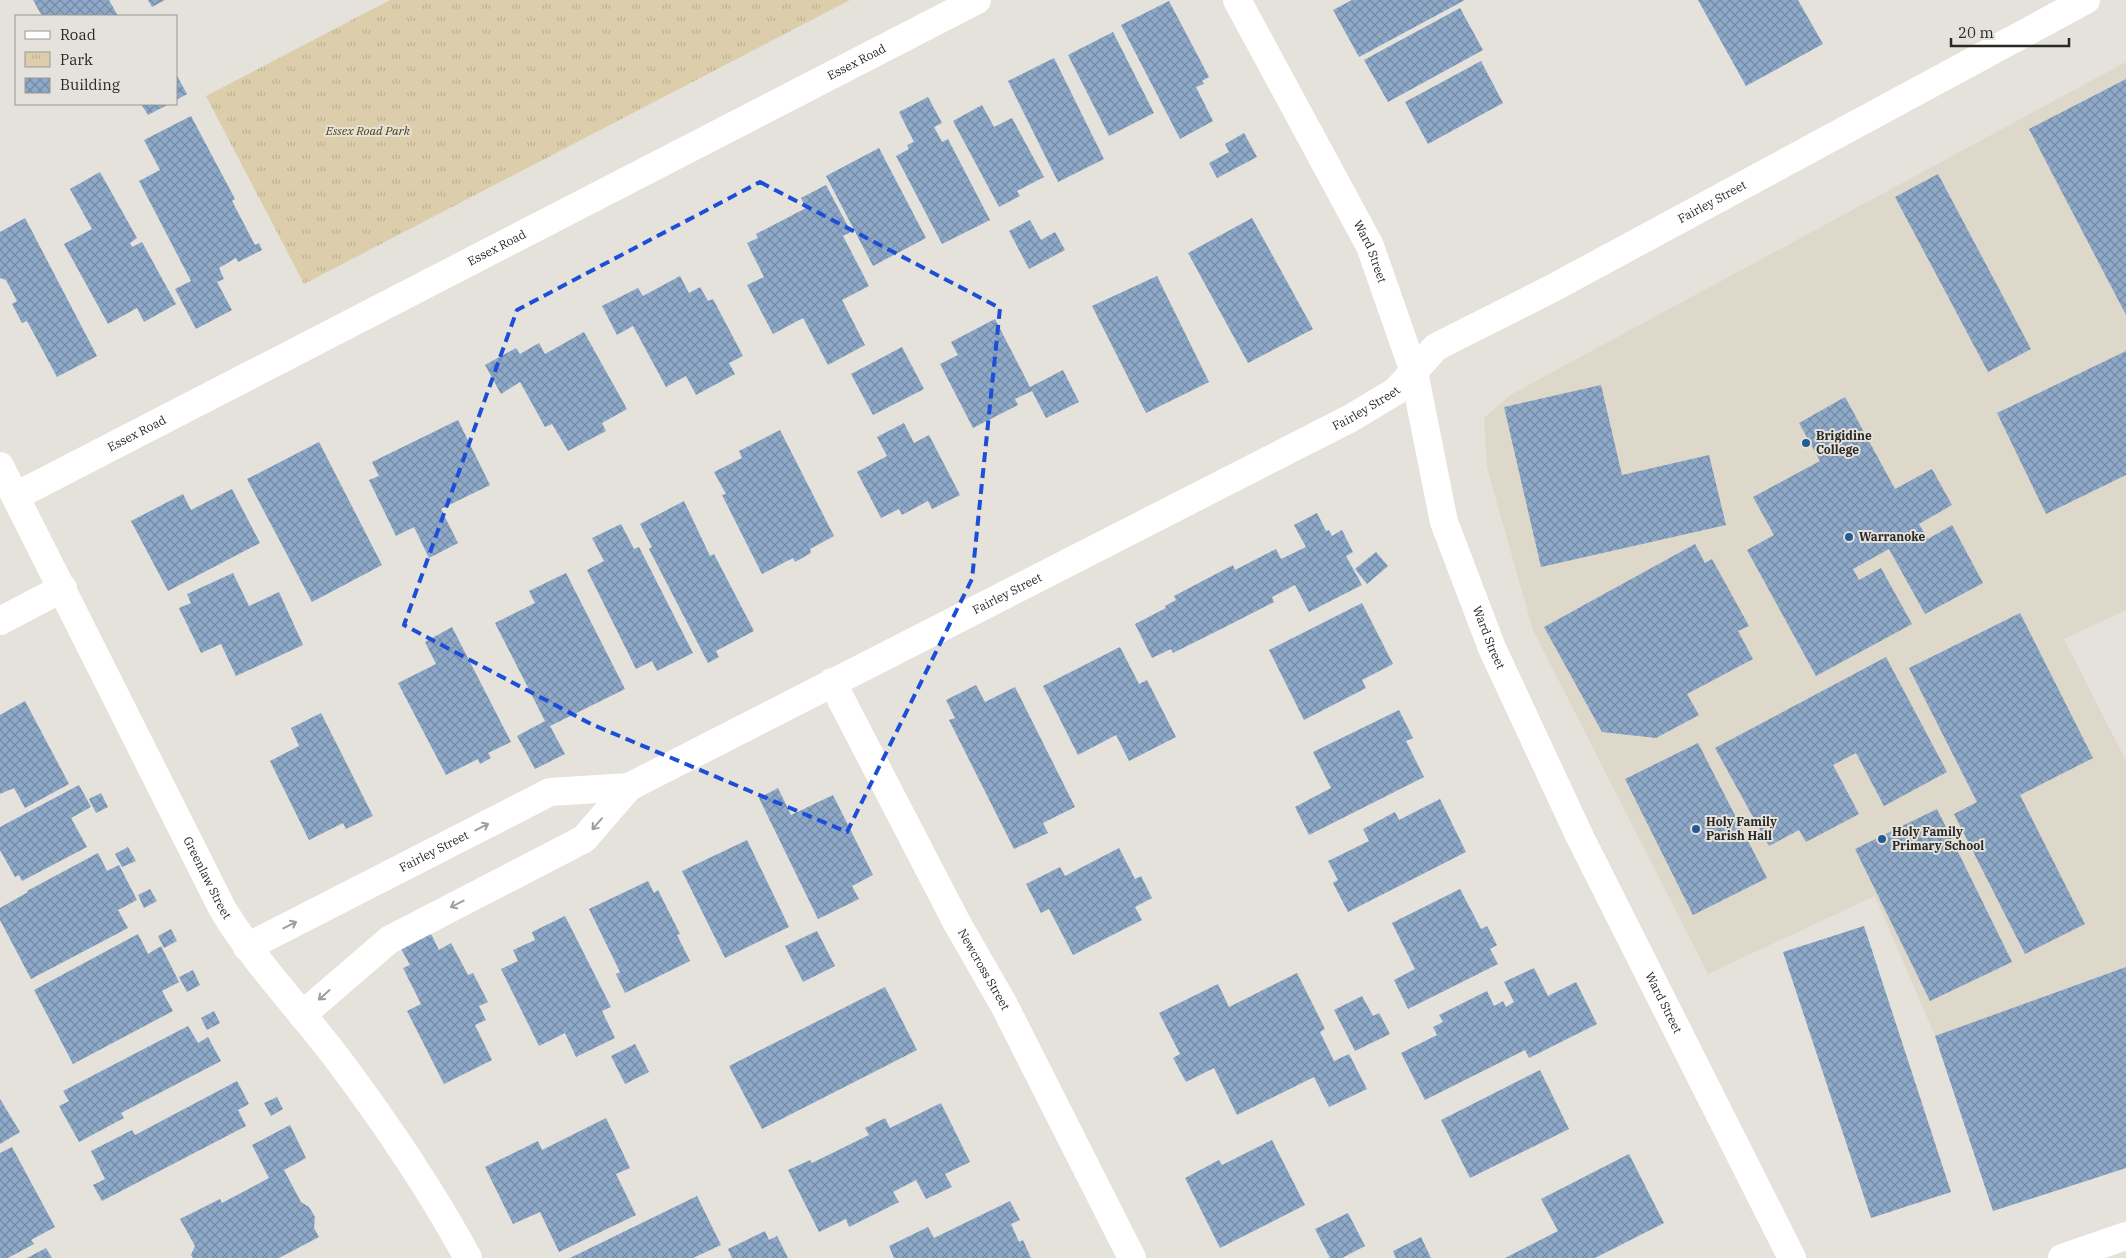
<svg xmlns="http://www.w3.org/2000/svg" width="2126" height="1258" viewBox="0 0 2126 1258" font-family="'IBM Plex Serif',serif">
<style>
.built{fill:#ded8ca}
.park{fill:url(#park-tufts)}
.building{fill:url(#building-cross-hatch)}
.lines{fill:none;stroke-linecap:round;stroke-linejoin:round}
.minor{stroke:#fff;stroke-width:28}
.oneway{stroke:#9f9e9d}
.marked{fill:none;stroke:#1d4ed8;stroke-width:4;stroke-dasharray:10 6;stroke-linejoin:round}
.poi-dot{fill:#255a93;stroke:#e4e2db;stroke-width:2}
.labels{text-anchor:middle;stroke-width:4;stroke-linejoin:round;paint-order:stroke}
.street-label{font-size:12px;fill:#292826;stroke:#e4e2db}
.park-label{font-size:12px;font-style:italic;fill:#4c3a08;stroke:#e4e2db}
.poi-label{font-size:12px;font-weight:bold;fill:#292826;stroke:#e4e2db;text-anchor:start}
</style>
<defs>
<pattern id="park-tufts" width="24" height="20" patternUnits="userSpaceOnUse" patternTransform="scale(1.25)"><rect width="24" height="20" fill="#ddceab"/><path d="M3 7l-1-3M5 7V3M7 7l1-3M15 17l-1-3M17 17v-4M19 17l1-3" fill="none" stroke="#beb193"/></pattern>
<pattern id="building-cross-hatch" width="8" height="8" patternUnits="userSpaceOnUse" patternTransform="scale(1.25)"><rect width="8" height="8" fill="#8ea9c9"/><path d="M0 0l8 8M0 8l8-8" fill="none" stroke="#748aa3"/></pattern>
</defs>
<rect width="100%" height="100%" fill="#e4e2db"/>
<!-- built -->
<path class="built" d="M2126,62v548l-62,29 62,122v407l-133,43 -58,-175 -60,-140 -167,78 -175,-344 -46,-162 -3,-50 28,-24z"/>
<!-- park -->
<path class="park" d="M390,0h460l-546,284 -98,-188z"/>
<!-- building -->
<path class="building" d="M33,0h76l9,16h-76z
M148,0h17l-13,7z
M1352,0h113l-106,57 -26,-47z
M1698,0h100l25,44 -77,42z
M1169,1l40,76 -7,4 2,3 -8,3 17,34 -33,18 -59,-114z
M1460,8l23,42 -95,52 -24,-42z
M1113,32l41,81 -45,23 -41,-81z
M1054,58l50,101 -46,23 -50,-101z
M1481,61l22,42 -75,41 -23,-42z
M176,74l11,20 -11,6z
M2126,79v236l-97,-186z
M928,97l14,26 -8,4 8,15 6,-3 42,81 -48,24 -46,-88 13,-7 -2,-4 7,-3 -15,-30z
M141,104h28l-21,11z
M982,105l12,22 18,-9 32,59 -27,14 3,5 -21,11 -46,-86z
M191,116l44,83 -3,2 23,44 4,-2 3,7 -24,12 -2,-4 -17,10 5,11 -7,3 15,28 -36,19 -21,-40 16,-8 -52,-100 21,-11 -16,-30z
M1244,133l13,24 -40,21 -8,-15 20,-11 -4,-8z
M879,148l47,90 -53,28 -47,-90z
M100,172l37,66 -7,5 2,4 10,-5 34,62 -32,18 -7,-14 -29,16 -44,-80 28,-15 -22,-40z
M1938,174l93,175 -43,23 -93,-175z
M826,185l25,47 -8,4 26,50 -27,14 23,45 -37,20 -25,-47 -30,16 -26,-49 17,-8 -17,-34 11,-5 -2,-4 50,-26 -5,-10z
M25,218l72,138 -40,21 -30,-56 -5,2 -10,-19 5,-3 -11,-21 -6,-2v-46z
M1252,218l61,111 -65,34 -60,-110z
M1030,220l11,20 14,-8 10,18 -36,19 -20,-38z
M680,276l9,17 11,-6 8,14 5,-2 30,57 -14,7 6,11 -39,21 -10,-19 -20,11 -33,-61 -16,9 -15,-29 36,-18 5,8z
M1157,276l52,106 -63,31 -54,-107z
M995,319l35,68 33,-17 16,32 -33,16 -14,-27 -17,8 3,6 -45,23 -33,-64 18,-9 -7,-13z
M584,332l43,77 -25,14 4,8 -38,20 -16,-27 -7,3 -25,-45 -19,12 -16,-29 31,-17 4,6 19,-11 6,11z
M902,347l22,42 -51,26 -22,-41z
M2126,351v124l-80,39 -49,-101z
M1601,385l21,90 87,-20 17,70 -185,42 -37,-160z
M1845,397l50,92 37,-20 20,36 -33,19 9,15 24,-14 31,58 -58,31 -36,-65 -36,20 6,11 22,-12 31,56 -96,52 -69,-126 27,-15 -21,-38 67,-36 -21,-38z
M458,420l32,65 -49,24 17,34 -29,15 -15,-31 -18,9 -27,-56 10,-4 -7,-14z
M904,423l10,20 15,-8 31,60 -28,14 -4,-8 -26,14 -3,-6 -18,9 -24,-46 30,-16 -10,-19z
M780,430l54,106 -24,13 1,4 -16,9 -2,-4 -31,16 -40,-79 4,-1 -12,-22 28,-14 -3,-7z
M319,442l63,123 -70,37 -65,-123z
M232,489l28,54 -92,48 -37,-70 52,-27 8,16z
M684,501l26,55 4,-2 40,77 -38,20 3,6 -11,6 -59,-114 3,-2 -12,-23z
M1317,513l9,18 3,-1 3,6 10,-6 11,22 -7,4 16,29 -53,27 -14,-27 -23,12 2,5 -45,23 -56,28 -2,-4 -19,9 -17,-34 31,-16 -1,-2 11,-6 -2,-4 59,-31 2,5 41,-21 5,10 25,-12 -12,-22z
M621,524l13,25 5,-2 54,106 -36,18 -5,-10 -16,8 -49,-99 17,-9 -12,-23z
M1695,544l10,19 7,-4 37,67 -11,5 15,28 -66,35 12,21 -43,23 -54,-6 -58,-105z
M1376,552l12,14 -21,18 -12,-15z
M233,573l16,33 30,-14 24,53 -67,31 -15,-32 -20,9 -22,-45 12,-5 -4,-9z
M566,573l59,116 -75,37 15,28 -30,15 -18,-33 28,-15 -50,-98 40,-20 -6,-12z
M1362,603l31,61 -31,16 4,8 -62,32 -35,-70z
M2020,613l73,145 -73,37 65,129 -60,30 -71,-140 23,-12 -68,-134z
M452,627l59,115 -23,11 3,5 -11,6 -2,-5 -32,16 -48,-92 38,-19 -11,-22z
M1120,647l19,37 8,-4 29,57 -47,24 -13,-26 -38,20 -35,-69z
M1886,657l61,115 -63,34 -28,-53 -23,12 26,49 -53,28 -7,-12 -30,16 -54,-98z
M976,685l9,17 30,-15 60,120 -32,16 5,10 -34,16 -65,-129 6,-2 -9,-18z
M25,701l44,83 -44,24 -11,-20 -14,6v-79z
M1399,710l14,28 -7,3 18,36 -115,58 -14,-28 36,-19 -18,-36z
M321,713l52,103 -27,13 -3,-6 -34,17 -39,-79 29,-15 -8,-18z
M1698,743l69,135 -74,37 -68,-136z
M79,785l12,22 -20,11 16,29 -65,34 -3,-6 -4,2 -15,-27v-23z
M778,788l13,27 42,-20 40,80 -21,11 7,13 -41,20 -59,-121z
M101,793l7,14 -12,6 -7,-14z
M1440,799l26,53 -118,60 -15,-29 5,-3 -10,-19 41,-20 -6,-12 32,-17 4,8z
M1937,809l75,153 -82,39 -75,-152z
M747,840l42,87 -64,31 -43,-87z
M128,847l8,14 -14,6 -7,-13z
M1119,848l16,31 6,-3 11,22 -17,9 7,13 -69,35 -24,-46 -8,4 -15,-29 34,-17 5,9z
M98,853l9,18 12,-6 18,35 -19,10 10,18 -97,51 -31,-59v-12l28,-16 -1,-1z
M648,881l6,12 4,-3 22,44 -3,1 13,26 -65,32 -9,-19 4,-2 -31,-63z
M150,889l7,12 -13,7 -6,-13z
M1460,889l21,40 6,-3 10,19 -7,4 8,15 -90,45 -14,-29 21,-11 -23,-46z
M565,916l46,91 -9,4 13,27 -39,19 -11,-24 -26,13 -38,-77 17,-8 -5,-11 22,-10 -3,-8z
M1864,926l87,266 -80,26 -88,-266z
M171,929l6,12 -13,7 -6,-12z
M817,931l18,35 -32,16 -18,-36z
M430,932l9,18 12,-7 17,32 5,-2 15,29 -9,4 7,14 -11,5 17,35 -48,24 -37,-73 14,-7 -18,-36 7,-3 -10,-18z
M138,934l10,20 13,-8 18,36 -17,9 11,20 -100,53 -39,-74z
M2126,967v201l-133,43 -58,-175z
M1534,968l14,28 28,-14 21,42 -68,34 -4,-8 -100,50 -24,-47 36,-18 -4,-8 10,-5 -4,-7 48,-24 7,15 9,-5 3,6 8,-5 -10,-20z
M193,970l7,15 -13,7 -8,-15z
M1297,973l28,56 -5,3 14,29 15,-7 18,35 -38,18 -15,-30 -77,38 -23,-47 -28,14 -13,-24 7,-4 -21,-41 59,-29 11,23z
M885,987l32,63 -155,79 -33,-63z
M1362,996l11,20 6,-3 11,21 -35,17 -21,-41z
M214,1011l6,12 -13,7 -6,-12z
M188,1026l10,17 10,-6 13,24 -100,52 3,5 -45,24 -20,-36 10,-5 -6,-10z
M635,1044l14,28 -24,12 -14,-28z
M1540,1070l29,59 -99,49 -29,-58z
M237,1081l12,23 -11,6 8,16 -144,75 -9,-16 12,-6 -14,-28 41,-21 3,5z
M277,1097l6,12 -12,7 -7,-13z
M0,1099l20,33 -20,12z
M941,1103l29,59 -25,12 7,13 -26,12 -10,-19 -23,12 6,10 -50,25 -3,-8 -27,13 -31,-62 22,-10 2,3 57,-28 -4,-7 20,-10 5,10z
M606,1118l24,50 -14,6 20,41 -77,37 -19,-40 -27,12 -28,-57 53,-26 4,9z
M290,1125l16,33 -22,12 17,32 8,5 6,10 -1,11 5,9 -40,21h-86l-2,-3 4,-9 -15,-27 40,-20 2,4 47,-25 -17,-33z
M1272,1140l33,65 -85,43 -35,-70 34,-18 3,5z
M12,1147l43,80 -24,13 3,4 -26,14h-8v-105z
M1629,1154l35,69 -69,35h-90l53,-27 -17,-32z
M697,1196l24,49 -28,13h-123z
M1010,1201l10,19 -9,4 8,18 4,-2 8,18h-137l-5,-12 39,-19 6,11z
M1348,1213l17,33 -23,12h-12l-15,-29z
M765,1231l4,9 8,-4 11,22h-56l-4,-9z
M1421,1237l10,21h-35l-3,-7z
M46,1248l6,10h-25z"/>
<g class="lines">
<!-- minor -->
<g class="minor">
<path id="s1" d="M1237,0l133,246 44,126 30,150 48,126 88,189 212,421"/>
<path id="s2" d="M0,466l222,442c33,55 77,100 115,150 48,64 93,130 131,200"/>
<path id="s3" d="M16,496l961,-496"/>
<path d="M0,621l63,-33"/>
<path id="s4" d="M832,682l125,241 47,82 128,253"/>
<path id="s5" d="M247,947l303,-155 79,-5"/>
<path id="s6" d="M302,1015l87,-75 195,-101 45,-52 722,-369 45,-27 40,-44 115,-58 535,-289"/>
<path d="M2062,1258l64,-22"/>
</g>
</g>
<!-- one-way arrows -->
<defs><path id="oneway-shaft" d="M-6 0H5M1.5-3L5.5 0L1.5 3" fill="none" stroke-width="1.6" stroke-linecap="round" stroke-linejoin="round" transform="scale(1.25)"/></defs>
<g class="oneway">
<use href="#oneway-shaft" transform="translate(597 824) rotate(131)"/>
<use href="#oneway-shaft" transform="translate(482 827) rotate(-27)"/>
<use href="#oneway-shaft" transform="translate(457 904) rotate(153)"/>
<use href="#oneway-shaft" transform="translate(290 925) rotate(-27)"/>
<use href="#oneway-shaft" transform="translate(324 995) rotate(138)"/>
</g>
<!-- marked area -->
<path class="marked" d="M760,182l240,126 -28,271 -125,253 -256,-108 -187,-99 113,-315z"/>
<!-- markers -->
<g class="poi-dot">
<circle cx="1806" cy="443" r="5"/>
<circle cx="1849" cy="537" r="5"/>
<circle cx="1696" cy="829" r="5"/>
<circle cx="1882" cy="839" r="5"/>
</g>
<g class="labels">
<!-- street labels -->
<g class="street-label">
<text dy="4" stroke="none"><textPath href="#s3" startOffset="946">Essex Road</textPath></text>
<text dy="4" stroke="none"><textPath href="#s6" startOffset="1638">Fairley Street</textPath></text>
<text dy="4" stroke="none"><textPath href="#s3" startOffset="541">Essex Road</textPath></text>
<text dy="4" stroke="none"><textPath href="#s1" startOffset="285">Ward Street</textPath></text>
<text dy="4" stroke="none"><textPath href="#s6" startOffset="1232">Fairley Street</textPath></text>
<text dy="4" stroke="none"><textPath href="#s3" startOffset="136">Essex Road</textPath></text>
<text dy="4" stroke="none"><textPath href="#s6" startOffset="828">Fairley Street</textPath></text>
<text dy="4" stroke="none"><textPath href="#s1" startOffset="690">Ward Street</textPath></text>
<text dy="4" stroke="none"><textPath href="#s5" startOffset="210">Fairley Street</textPath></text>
<text dy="4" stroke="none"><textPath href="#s2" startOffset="461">Greenlaw Street</textPath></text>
<text dy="4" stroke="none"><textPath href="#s4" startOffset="325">Newcross Street</textPath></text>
<text dy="4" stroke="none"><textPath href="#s1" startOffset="1095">Ward Street</textPath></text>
</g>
<!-- park labels -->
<g class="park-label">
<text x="368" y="135">Essex Road Park</text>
</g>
<!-- poi labels -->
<g class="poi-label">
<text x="1816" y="440">Brigidine<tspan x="1816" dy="14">College</tspan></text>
<text x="1859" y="541">Warranoke</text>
<text x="1706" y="826">Holy Family<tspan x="1706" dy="14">Parish Hall</tspan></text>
<text x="1892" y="836">Holy Family<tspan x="1892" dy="14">Primary School</tspan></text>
</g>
</g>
<!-- legend -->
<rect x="15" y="15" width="162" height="90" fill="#e4e2db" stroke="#999893"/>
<rect x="25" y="31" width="25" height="8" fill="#ffffff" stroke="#999893"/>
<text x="60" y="40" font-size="15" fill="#292826">Road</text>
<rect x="25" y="52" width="25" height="15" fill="url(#park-tufts)" stroke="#999893"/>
<text x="60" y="65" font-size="15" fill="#292826">Park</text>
<rect x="25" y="78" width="25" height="15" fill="url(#building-cross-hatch)" stroke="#999893"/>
<text x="60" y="90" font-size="15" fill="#292826">Building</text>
<!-- scale -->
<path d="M1951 38v8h118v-8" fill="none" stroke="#292826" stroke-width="2.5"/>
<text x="1958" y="38" font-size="15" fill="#292826" stroke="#e4e2db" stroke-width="4" paint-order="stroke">20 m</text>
</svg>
